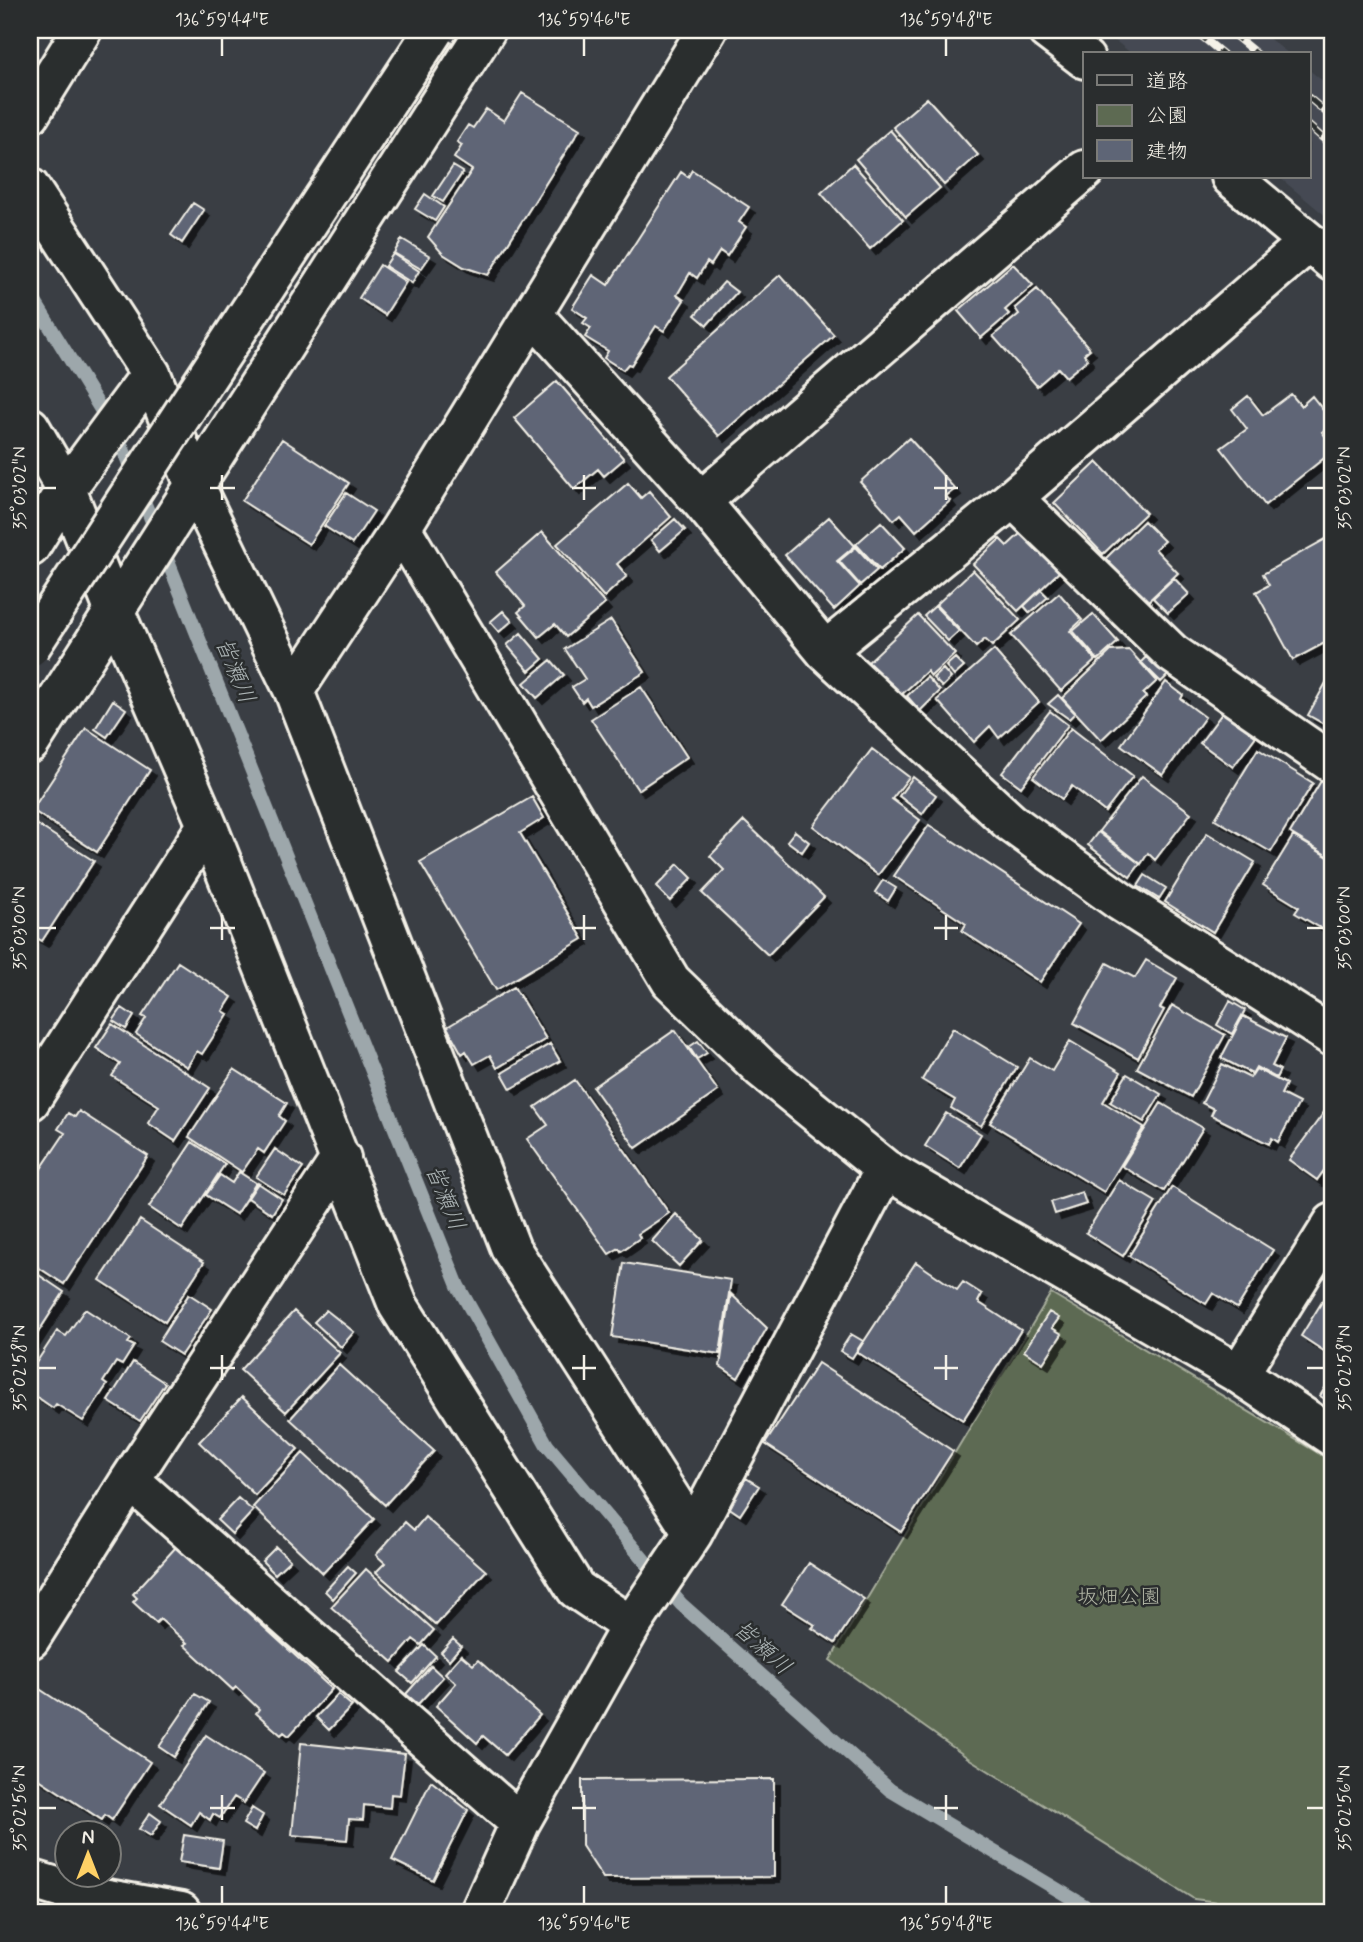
<svg xmlns="http://www.w3.org/2000/svg" width="1363" height="1942" viewBox="0 0 1363 1942" font-family="Mynerve,'Klee One',sans-serif">
<style>
.built{fill:#454a53}
.green{fill:#5d6a52;stroke:#a8ae9d;stroke-width:2}
.lines{fill:none;stroke-linecap:round;stroke-linejoin:round}
.stream{stroke:#9da7ab;stroke-width:14}
.building{fill:#5e6576;stroke:#f4f1e8;stroke-width:2;filter:url(#shadow)}
.minor-casing{stroke:#f4f1e8;stroke-width:44}
.minor{stroke:#2a2d2e;stroke-width:38}
.rail-casing{stroke:#f4f1e8;stroke-width:8}
.rail{stroke:#2a2d2e;stroke-width:5;stroke-dasharray:16;stroke-linecap:butt}
.minor-bridge-casing{stroke:#f4f1e8;stroke-width:44;stroke-linecap:butt}
.minor-bridge{stroke:#2a2d2e;stroke-width:38}
.ticks{fill:none;stroke:#f4f1e8;stroke-width:2.5}
.labels{text-anchor:middle;stroke-width:5;stroke-linejoin:round;paint-order:stroke}
.park-label{font-size:21px;fill:#b0b4a4;stroke:#2a2d2e}
.water-label{font-size:23px;font-style:italic;fill:#acb4b5;stroke:#2a2d2e}
.neatline{fill:none;stroke:#f4f1e8;stroke-width:2.5}
.ticks-label{font-size:18px;text-anchor:middle;fill:#f4f1e8}
</style>
<defs>
<filter id="shadow"><feDropShadow dx="6" dy="6" stdDeviation="0" flood-color="#0009"/></filter>
</defs>
<rect width="100%" height="100%" fill="#3a3e44"/>
<filter id="ink" filterUnits="userSpaceOnUse"><feTurbulence type="fractalNoise" baseFrequency=".0143" numOctaves="2"/><feDisplacementMap in="SourceGraphic" scale="14" xChannelSelector="R" yChannelSelector="G"/><feConvolveMatrix kernelMatrix="1 2 1 2 8 2 1 2 1" color-interpolation-filters="sRGB"/></filter>
<g filter="url(#ink)">
<!-- built -->
<path class="built" d="M1102,30h156l31,24h-157z
M1309,70l24,19v133l-54,-45h30z"/>
<!-- green -->
<path class="green" d="M1051,1293l282,169v450h-35l-104,-13 -226,-141 -138,-98z"/>
<g class="lines">
<!-- stream -->
<path class="stream" d="M30,294l89,145 339,847 89,159 134,159 209,186 205,122"/>
</g>
<!-- building -->
<path class="building" d="M522,93l58,36 -92,146 -24,-8 -21,-13 -15,-17 44,-67 -18,-12 8,-13 -5,-3 11,-17 5,3 13,-19 18,12z
M927,98l51,57 -34,30 -51,-58z
M890,130l50,58 -34,29 -50,-58z
M853,164l50,56 -33,29 -49,-56z
M453,166l10,6 -20,30 -10,-6z
M692,170l57,37 -10,15 7,5 -19,29 -7,-5 -9,14 -4,-3 -10,16 -7,-5 -13,22 7,5 -20,31 -8,-5 -25,39 -3,-1 -5,6 -19,-12 4,-7 -23,-14 6,-9 -8,-5 4,-5 -15,-10 21,-33 15,10 73,-113 7,5z
M425,194l19,13 -9,14 -20,-12z
M193,203l11,7 -22,33 -11,-8z
M402,239l28,17 -9,13 -27,-16z
M393,254l26,17 -7,12 -27,-17z
M1013,264l20,21 -28,25 4,4 -28,24 -23,-27z
M380,265l26,17 -21,33 -26,-17z
M780,275l54,60 -115,101 -53,-60z
M724,282l13,10 -30,33 -12,-10z
M1037,289l53,60 -6,5 4,5 -22,18 -8,-9 -21,18 -44,-50 26,-22 -4,-6z
M557,381l67,78 -20,17 -6,-7 -24,20 -60,-71z
M1291,394l10,12 11,-10 21,27 -11,9 11,14v5l-68,54 -44,-57 26,-19 -15,-20 16,-13 15,19z
M909,438l46,51 -9,7 4,5 -34,30 -15,-17 -7,6 -34,-38z
M282,439l67,44 -40,61 -67,-43z
M1097,462l49,51 -43,41 -49,-51z
M628,483l13,15 8,-7 22,26 -54,47 10,12 -23,21 -47,-53z
M346,493l28,18 -22,33 -28,-18z
M829,517l26,29 -18,15 23,25 -26,24 -49,-55z
M675,519l10,11 -25,21 -9,-11z
M1144,521l20,20 -9,8 23,24 -35,33 -42,-43z
M881,522l24,26 -25,22 -24,-26z
M542,532l63,72 -39,33 -11,-13 -16,13 -21,-25 7,-6 -29,-34z
M1022,532l38,39 -42,40 -45,-47 27,-25 7,7z
M1333,535v107l-1,-3 -39,21 -37,-68 13,-7 -6,-11z
M856,547l21,23 -17,15 -21,-24z
M973,570l47,50 -28,26 -7,-7 -9,8 -40,-42z
M1174,578l15,16 -21,19 -15,-15z
M1041,590l7,7 -18,16 -6,-7z
M1059,593l23,27 -12,11 26,29 -35,31 -50,-56z
M935,606l24,25 -11,10 -24,-25z
M503,611l9,10 -13,11 -9,-10z
M1093,614l25,28 -20,18 -25,-29z
M918,615l37,39 -24,22 -4,-5 -27,25 -32,-34z
M611,620l34,52 -54,34 -5,-8 -4,4 -10,-15 13,-8 -20,-30z
M521,633l22,26 -14,12 -22,-26z
M994,650l45,52 -40,36 -9,-12 -16,16 -37,-42z
M1129,650l28,31 -14,13 3,3 -45,43 -39,-42 49,-47z
M1146,657l23,17 -8,8 -20,-20z
M955,658l9,9 -10,9 -8,-10z
M551,660l13,15 -27,23 -13,-15z
M943,669l8,9 -9,9 -9,-9z
M1333,670v59l-25,-14z
M927,677l13,14 -20,20 -13,-15z
M1166,682l17,13 -2,4 24,18 -42,58 -42,-30z
M641,687l46,70 -49,33 -47,-71z
M1058,695l17,18 -6,6 -21,-15z
M113,700l13,9 -19,28 -12,-8z
M1050,711l18,14 -47,62 -19,-14z
M1223,712l33,24 -23,31 -33,-24z
M86,728l64,42 -53,82 -65,-42z
M1071,728l62,48 -28,36 -33,-26 -10,13 -29,-22z
M872,749l37,28 -17,22 28,21 -42,55 -65,-49z
M1258,749l55,34 -42,69 -56,-33z
M1142,776l49,37 -36,47 -7,-7 -7,11 -42,-33z
M913,777l23,18 -14,19 -23,-18z
M1321,781l12,8v70l-43,-26z
M532,797l12,21 -24,15 63,106 -87,51 -76,-128z
M30,820l64,41 -52,80 -12,-7z
M744,821l80,76 -56,58 -66,-62 22,-23 -14,-14z
M929,825l150,99 -39,58 -78,-51 4,-7 -72,-48z
M795,831l14,11 -7,10 -15,-11z
M1098,832l42,32 -10,13 -42,-32z
M1207,833l48,29 -42,70 -48,-30z
M1293,836l40,24v67l-4,6 -34,-20 4,-6 -36,-22z
M678,864l14,14 -22,23 -14,-14z
M1145,875l21,13 -7,11 -21,-13z
M883,880l13,8 -8,13 -13,-9z
M1146,960l31,18 -17,30 4,2 -26,48 -64,-35 33,-60 28,15z
M178,962l54,35 -9,14 5,3 -26,40 -5,-3 -10,16 -51,-33 10,-16 -4,-2z
M514,987l32,52 -49,29 -7,-13 -16,9 -8,-13 -4,3 -15,-27z
M1230,1001l15,9 -13,24 -15,-9z
M1172,1005l53,30 -34,62 -54,-29z
M122,1008l12,8 -8,13 -13,-8z
M1243,1016l43,22 -14,28 8,4 -4,8 -20,-11 -4,7 -31,-16z
M112,1024l98,64 -35,53 -27,-18 11,-17 -47,-30 8,-12 -24,-16z
M953,1028l64,39 -36,59 -30,-18 4,-8 -33,-20z
M675,1030l43,61 -82,57 -43,-61z
M698,1041l9,12 -10,6 -8,-12z
M1070,1041l51,31 -18,30 41,25 -40,65 -114,-69 40,-65 22,13z
M550,1044l10,17 -49,28 -9,-16z
M1222,1064l28,14 6,-9 30,15 -5,10 18,9 -21,39 -6,-4 -3,6 -58,-29 3,-6 -12,-6z
M234,1069l53,34 -8,13 6,5 -21,32 -6,-4 -16,23 -53,-35z
M1127,1074l34,20 -17,28 -34,-20z
M575,1080l94,133 -31,21 2,4 -19,13 -2,-3 -10,6 -82,-115 21,-14 -13,-18z
M1333,1100v58l-16,22 -28,-20z
M1161,1103l42,25 -39,63 -42,-25z
M79,1111l69,45 -84,128 -34,-22v-91l6,5 29,-43 -7,-4 10,-16 7,4z
M946,1113l35,21 -21,34 -35,-22z
M192,1142l33,22 -43,65 -33,-22z
M275,1149l28,19 -19,27 -28,-18z
M239,1172l17,11 -20,31 -30,-19 14,-20 12,8z
M1119,1180l37,22 -33,54 -37,-23z
M258,1183l24,16 -10,15 -24,-16z
M1172,1187l101,63 -36,58 -24,-15 -7,11 -77,-48z
M1082,1192l4,12 -31,10 -4,-12z
M676,1214l27,26 -24,26 -27,-25z
M140,1220l64,42 -39,60 -65,-42z
M1331,1259l2,1v22l-12,-7z
M916,1262l41,28 6,-8 19,12 -4,8 43,28 -58,90 -106,-68z
M624,1263l107,17 -11,74 -108,-17z
M30,1269l34,23 -34,53z
M1333,1284v73l-32,-21z
M189,1294l23,15 -31,46 -22,-14z
M731,1294l36,34 -29,50 -18,-12z
M85,1309l46,30 -3,4 6,3 -12,19 -6,-3 -13,20 4,3 -24,36 -27,-17 -3,4 -23,-16v-20l27,-41 9,5z
M326,1310l28,22 -13,15 -27,-25z
M294,1311l46,42 -54,59 -46,-42z
M1049,1312l10,6 -7,10 10,6 -19,29 -19,-12z
M851,1334l12,7 -11,17 -12,-7z
M133,1362l32,21 -25,38 -32,-20z
M818,1363l135,88 -52,81 -136,-88z
M339,1365l95,86 -49,54 -95,-86z
M1333,1375v29l-13,-8z
M242,1397l56,52 -43,46 -56,-53z
M303,1453l71,66 -51,54 -70,-66z
M746,1478l13,8 -19,29 -12,-8z
M238,1498l15,13 -21,23 -15,-14z
M425,1517l61,54 -50,54 -60,-53 9,-9 -9,-8 29,-33 9,8z
M176,1547l156,142 -43,47 -5,-4 -3,3 -25,-22 3,-4 -23,-22 -3,3 -49,-45 3,-2 -27,-24 -4,4 -23,-21 4,-4 -4,-4z
M276,1547l14,13 -15,14 -13,-13z
M809,1563l55,36 -29,44 -23,-15 3,-3 -33,-21z
M348,1566l8,7 -23,26 -8,-8z
M366,1569l68,61 -13,15 -8,-6 -20,23 -62,-55z
M453,1639l8,7 -12,14 -8,-8z
M424,1645l12,11 -24,27 -13,-11z
M461,1655l12,10 5,-5 62,55 -35,40 -22,-19 -6,7 -41,-37 20,-23 -11,-10z
M431,1666l12,11 -25,27 -12,-10z
M32,1684l118,78 -38,58 -7,-5 -3,5 -72,-47v-86z
M195,1694l14,8 -35,55 -15,-10z
M338,1694l14,12 -23,24 -13,-13z
M206,1735l58,38 -20,30 -10,-6 -14,21 -7,-4 -3,6 -11,-8 -8,13 -31,-21z
M301,1743l104,11 -5,41 -9,-1 -1,14 -26,-3 -1,15 -14,-1 -2,21 -55,-5z
M774,1779v98l-171,1 -21,-32v-66z
M431,1781l37,29 -35,70 -41,-20z
M252,1808l11,7 -8,16 -12,-7z
M150,1813l11,8 -10,15 -12,-7z
M184,1835l39,6 -4,27 -40,-6z"/>
<g class="lines">
<!-- minor casing -->
<g class="minor-casing">
<path id="minor" d="M1047,30l38,29
M30,114l52,-84
M1231,177l102,85
M30,188l121,186 44,112 99,205 217,558 182,284
M533,315l168,186 124,150 185,171 111,80 212,135
M30,427l36,62 49,123 92,213 191,480 178,284 55,37
M1013,498l159,155 161,111
M701,501l384,-331
M401,528l270,453 91,88 123,100 354,205 94,63
M30,547l36,-58 85,-115
M825,651l188,-153 296,-256
M294,691l107,-163 306,-498
M30,743l456,-713
M30,1101l177,-276
M1239,1374l94,-151
M130,1480l390,343
M30,1639l100,-159 211,-322
M30,1879l49,15 102,18
M480,1912l40,-89 111,-197 62,-93 192,-364"/>
</g>
<!-- minor -->
<use href="#minor" class="minor"/>
<!-- rail casing -->
<g class="rail-casing">
<path id="rail" d="M1194,30l29,24
M1228,30l29,24
M1309,98l24,20
M1309,126l24,21"/>
</g>
<!-- rail -->
<use href="#rail" class="rail"/>
<!-- minor-bridge casing -->
<g class="minor-bridge-casing">
<path id="minor-bridge" d="M30,647l404,-617"/>
</g>
<!-- minor-bridge -->
<use href="#minor-bridge" class="minor-bridge"/>
</g>
</g>
<!-- ticks -->
<path class="ticks" d="M222,38v18M584,38v18M946,38v18M222,475v25M584,475v25M946,475v25M38,488h18M210,488h25M572,488h24M934,488h24M1307,488h17M222,915v25M584,915v25M946,915v25M38,928h18M210,928h25M572,928h24M934,928h24M1307,928h17M222,1355v25M584,1355v25M946,1355v25M38,1368h18M210,1368h25M572,1368h24M934,1368h24M1307,1368h17M222,1795v25M584,1795v25M946,1795v25M38,1808h18M210,1808h25M572,1808h24M934,1808h24M1307,1808h17M222,1886v18M584,1886v18M946,1886v18"/>
<g class="labels">
<!-- park labels -->
<g class="park-label">
<text x="1119" y="1603">坂畑公園</text>
</g>
<!-- water labels -->
<g class="water-label">
<text transform="translate(236 670) rotate(68)" y="8">皆瀬川</text>
<text transform="translate(446 1197) rotate(68)" y="8">皆瀬川</text>
<text transform="translate(763 1647) rotate(42)" y="8">皆瀬川</text>
</g>
</g>
<!-- margin -->
<rect width="1363" height="1942" fill="none" stroke="#2a2d2e" stroke-width="77"/>
<!-- legend -->
<rect x="1083" y="52" width="228" height="126" fill="#2a2d2e" stroke="#7b7b78" stroke-width="2"/>
<rect x="1097" y="75" width="35" height="10" fill="#2a2d2e" stroke="#7b7b78" stroke-width="2"/>
<text x="1146" y="88" font-size="21" fill="#f4f1e8">道路</text>
<rect x="1097" y="105" width="35" height="21" fill="#5d6a52" stroke="#7b7b78" stroke-width="2"/>
<text x="1146" y="122" font-size="21" fill="#f4f1e8">公園</text>
<rect x="1097" y="140" width="35" height="21" fill="#5e6576" stroke="#7b7b78" stroke-width="2"/>
<text x="1146" y="158" font-size="21" fill="#f4f1e8">建物</text>
<!-- north arrow -->
<g transform="translate(88 1854)"><circle r="33" fill="#2a2d2e" stroke="#7b7b78" stroke-width="2"/>
<path d="M0-5L12 26L0 18L-12 26Z" fill="#ffd166"/>
<text y="-10" font-size="19" font-weight="bold" text-anchor="middle" fill="#f4f1e8">N</text>
</g>
<rect x="38" y="38" width="1286" height="1866" class="neatline"/>
<g class="ticks-label">
<text x="222" y="25">136°59'44"E</text>
<text x="584" y="25">136°59'46"E</text>
<text x="946" y="25">136°59'48"E</text>
<text transform="translate(19 488) rotate(-90)" y="6">35°03'02"N</text>
<text transform="translate(1344 488) rotate(-90)" y="6">35°03'02"N</text>
<text transform="translate(19 928) rotate(-90)" y="6">35°03'00"N</text>
<text transform="translate(1344 928) rotate(-90)" y="6">35°03'00"N</text>
<text transform="translate(19 1368) rotate(-90)" y="6">35°02'58"N</text>
<text transform="translate(1344 1368) rotate(-90)" y="6">35°02'58"N</text>
<text transform="translate(19 1808) rotate(-90)" y="6">35°02'56"N</text>
<text transform="translate(1344 1808) rotate(-90)" y="6">35°02'56"N</text>
<text x="222" y="1929">136°59'44"E</text>
<text x="584" y="1929">136°59'46"E</text>
<text x="946" y="1929">136°59'48"E</text>
</g>
</svg>
